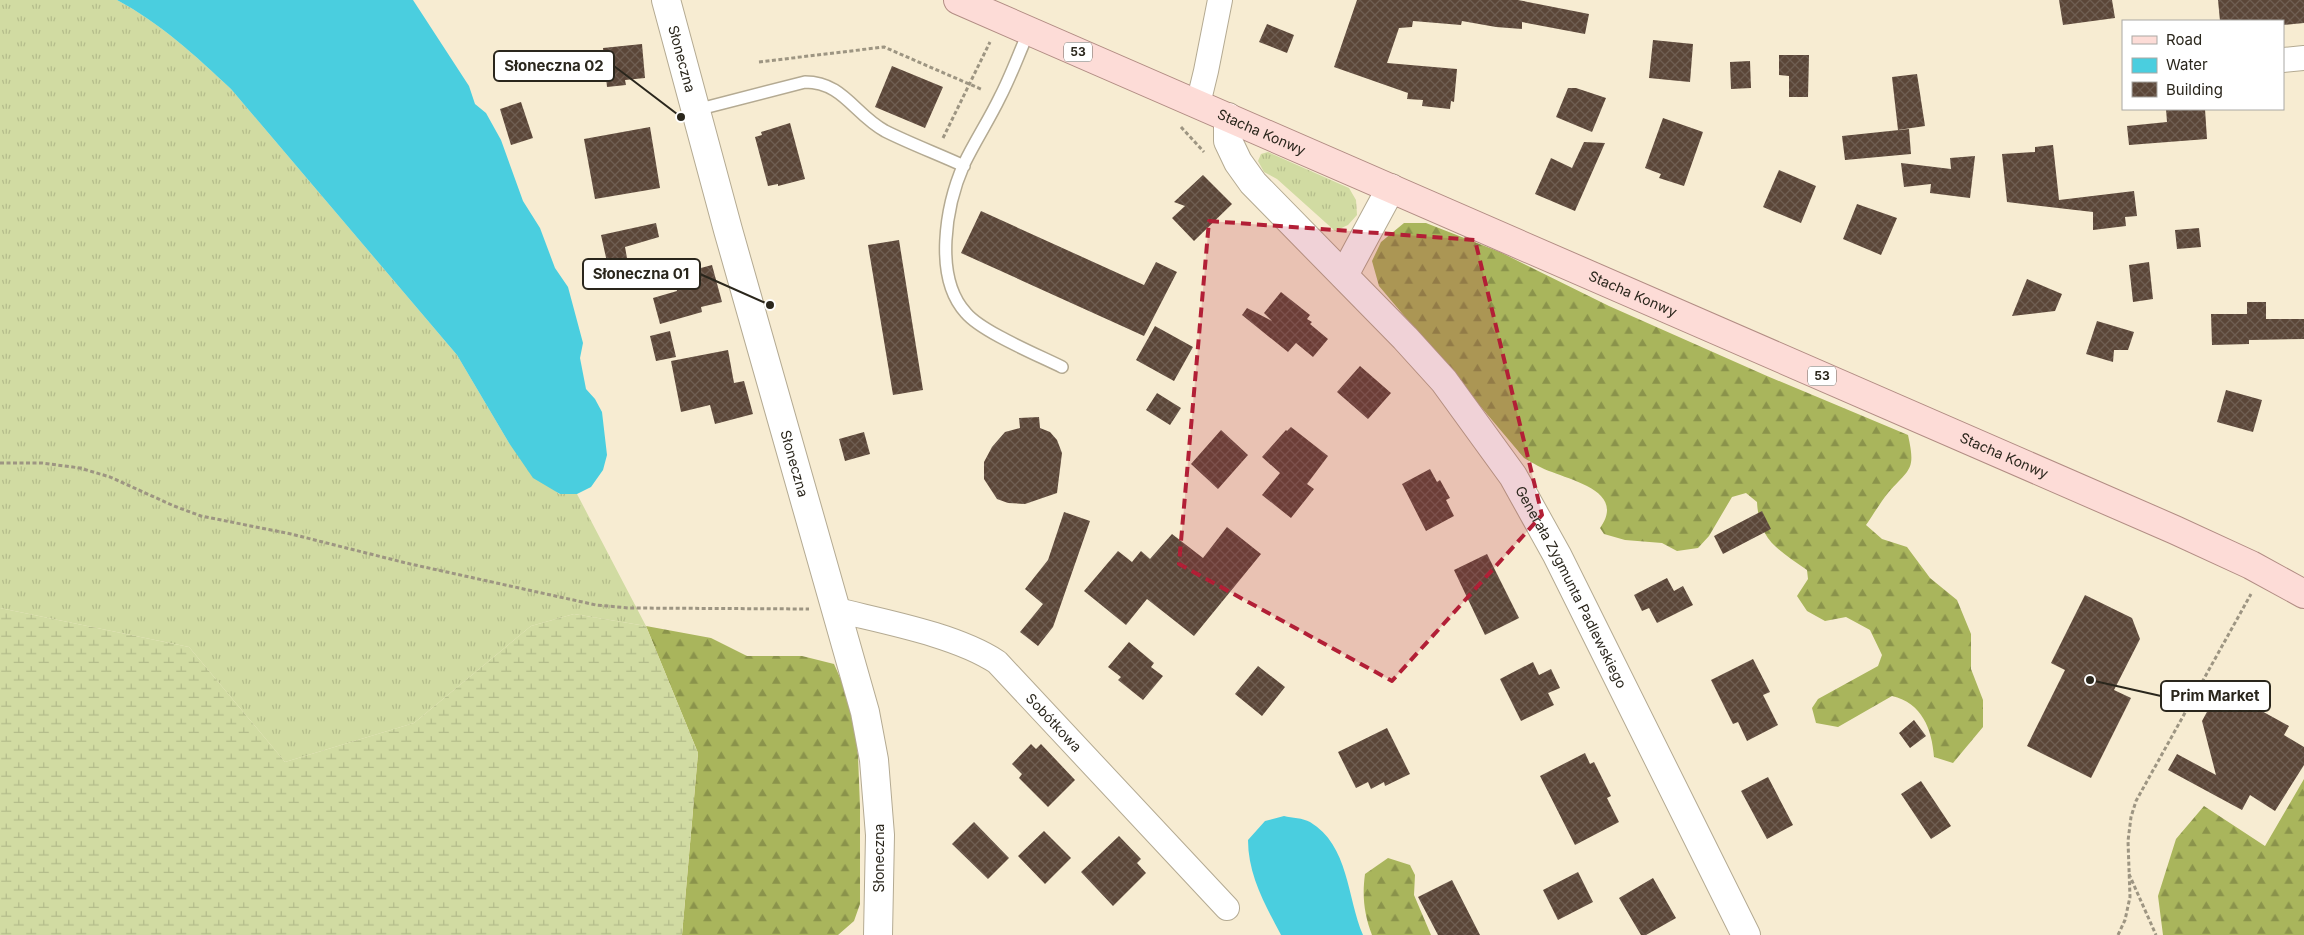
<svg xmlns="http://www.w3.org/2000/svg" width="2304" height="935" viewBox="0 0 2304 935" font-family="Inter,sans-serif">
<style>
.grass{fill:url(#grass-tufts)}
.forest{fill:url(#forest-firs)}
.wetland{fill:url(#wetland-marsh)}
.water{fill:#4acedf}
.building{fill:url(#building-cross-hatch)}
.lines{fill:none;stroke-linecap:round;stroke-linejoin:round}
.service-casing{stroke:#b4aa92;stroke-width:14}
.minor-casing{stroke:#b4aa92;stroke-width:26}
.tertiary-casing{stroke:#b4aa92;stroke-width:30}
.primary-casing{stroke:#b28d84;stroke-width:30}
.path{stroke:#9d9582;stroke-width:3;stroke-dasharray:4 2.5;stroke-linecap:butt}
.service{stroke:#fff;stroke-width:11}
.minor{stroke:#fff;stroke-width:24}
.tertiary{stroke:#fff;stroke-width:28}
.primary{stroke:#fddcd7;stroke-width:28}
.marked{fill:#b21f36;fill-opacity:0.2;stroke:#b21f36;stroke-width:4;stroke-dasharray:10 6;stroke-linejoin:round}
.labels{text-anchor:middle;stroke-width:5;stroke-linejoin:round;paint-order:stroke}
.shield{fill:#fff;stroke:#6a6760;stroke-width:1}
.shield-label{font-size:12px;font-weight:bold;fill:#2a261c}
.street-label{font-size:14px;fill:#2a261c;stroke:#fff}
.leader{fill:none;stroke:#2a261c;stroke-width:2}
.callout-dot{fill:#2a261c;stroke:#fff;stroke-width:2}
.callout{fill:#fff;stroke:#2a261c;stroke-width:2}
.callout-label{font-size:15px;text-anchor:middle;font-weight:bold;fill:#2a261c}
</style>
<defs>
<pattern id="grass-tufts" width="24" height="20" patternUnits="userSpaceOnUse" patternTransform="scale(1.25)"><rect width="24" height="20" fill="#d1dba2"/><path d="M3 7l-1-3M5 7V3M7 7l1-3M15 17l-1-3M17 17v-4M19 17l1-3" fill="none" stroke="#b4bc8b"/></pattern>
<pattern id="forest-firs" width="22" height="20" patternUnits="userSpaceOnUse" patternTransform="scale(1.25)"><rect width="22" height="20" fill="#a9b55c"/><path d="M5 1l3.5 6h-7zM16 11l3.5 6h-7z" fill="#8a934b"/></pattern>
<pattern id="wetland-marsh" width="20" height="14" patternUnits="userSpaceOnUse" patternTransform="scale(1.25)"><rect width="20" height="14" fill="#d1dba2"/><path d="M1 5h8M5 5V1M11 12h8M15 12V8" fill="none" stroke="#b4bc8b"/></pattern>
<pattern id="building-cross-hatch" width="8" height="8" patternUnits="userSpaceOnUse" patternTransform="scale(1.25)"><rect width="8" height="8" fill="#5b4638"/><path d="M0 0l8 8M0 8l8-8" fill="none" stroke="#6f5e52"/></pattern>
</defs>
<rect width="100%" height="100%" fill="#f7ecd2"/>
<!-- grass -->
<path class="grass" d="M0,0h117c43,23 79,56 114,89l226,266 52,88 50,51h18l69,132 -72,-12 -43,12 -117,97 -129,39 -96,-115 -189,-39z
M1268,152l81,36 7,12 1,15 -9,10 -13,6 -58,-52 -13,-7 -6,-11 3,-7z"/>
<!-- forest -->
<path class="forest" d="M1404,223h22l74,29 109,54 158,70 141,59c8,36 2,33 -20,58 -8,10 -15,22 -22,32l16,14 25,8 23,31 27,22 14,34v35l12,31v27l-30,36 -19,-6c-2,-28 -12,-54 -42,-61l-54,31 -22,-4 -4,-15 6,-9 60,-33 4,-11 -12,-25 -24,-13 -21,4 -18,-10 -10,-15 11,-17 -1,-9c-30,-21 -48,-30 -50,-68l-11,-9 -14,4 -23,39 -11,12 -21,3 -15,-8 -37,-3 -21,-6 -4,-6c25,-35 -23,-46 -48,-56 -10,-3 -19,-9 -28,-14l-145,-172 -7,-25 9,-19z
M646,626l65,12 36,18h55l32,8 12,27 7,24 5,41 2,50v98l-6,17 -16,14h-156l16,-182z
M2304,779v156h-141l-5,-39 18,-57 28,-33 61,40z
M1388,858l22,7 5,10 -1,20 17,40h-59c-8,-21 -10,-39 -7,-61z"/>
<!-- wetland -->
<path class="wetland" d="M0,608l189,39 96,115 129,-39 117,-97 43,-12 72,12 52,127 -16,182h-682z"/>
<!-- water -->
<path class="water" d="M117,0h296l56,86 6,18 11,9 15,27 22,61 17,27 15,40 13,19 15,56 -3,15 6,31 9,10 7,13 5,43 -4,15 -12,17 -14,7h-17l-27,-16 -24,-35 -52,-88 -226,-266c-35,-33 -71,-66 -114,-89z
M1284,816c8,2 19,2 26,6 39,23 37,76 53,113h-82l-1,-2c-16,-30 -32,-59 -32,-93l17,-19z"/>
<!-- building -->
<path class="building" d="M1357,0h161l71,14 -4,20 -63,-12v7l-26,-2 -34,-6 -1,4 -48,-4 -1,6 -13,1 -12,35 70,6 -3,33 -3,-1 -1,8 -28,-3 1,-6 -16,-1 1,-6 -74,-26z
M2059,0h53l3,18 -52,7z
M2218,0h86v23l-21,2v-4h-63z
M1267,24l27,11 -7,18 -28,-11z
M1653,40l40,4 -3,38 -41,-4z
M642,44l3,34 -20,2 1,5 -19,2 -4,-39z
M1779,55h30l-1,42h-19v-21l-10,-1z
M1750,61l1,27 -20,1 -1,-27z
M892,66l51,21 -18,41 -50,-21z
M1917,74l8,52 -27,4 -6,-53z
M1568,88h8l30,10 -14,34 -36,-15z
M521,102l12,36 -22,7 -11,-36z
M2166,109h39l2,30 -78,6 -2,-19 40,-4z
M1663,118l40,14 -19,54 -25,-8 2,-4 -16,-6z
M790,123l15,56 -27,7v-2l-10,2 -13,-49 7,-2 -1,-3z
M650,127l10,61 -65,11 -11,-60z
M1909,129l2,25 -66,6 -3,-24z
M1584,142l21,1 -30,68 -40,-17 16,-36 21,10z
M2053,145l6,55 75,-9 3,25 -12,1 1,9 -33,4v-18l-86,-10 -5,-48 33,-2v-5z
M1975,156l-5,42 -40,-5 1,-9 -27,3 -3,-24 50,6 -1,-11z
M1779,170l37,16 -15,37 -38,-16z
M1203,175l29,29 -38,37 -22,-23 13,-12 -11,-4z
M1857,204l40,14 -16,37 -38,-16z
M981,211l163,74 12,-23 21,10 -33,64 -183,-83z
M656,223l3,14 -34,10 2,11 -20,4 -6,-27z
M2199,228l2,19 -24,2 -2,-19z
M899,240l24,150 -30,5 -25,-150z
M2149,262l4,37 -20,3 -4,-37z
M712,265l10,37 -21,5 1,5 -42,12 -7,-26 24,-7 -1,-5 9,-2 -3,-11z
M2027,279l35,15 -7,17 -43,5z
M1281,292l29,23 -3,4 5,3 -2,2 18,15 -15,18 -17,-14 -8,9 -46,-37 5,-7 25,13 -8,-8z
M2247,302h19v17h38v20l-55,1v4l-37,1 -1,-31h36z
M2097,321l37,11 -6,18h-14l-1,12 -27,-8z
M1155,326l38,21 -19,34 -38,-21z
M670,331l6,26 -20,4 -6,-25z
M728,350l6,33 10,-2 9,33 -38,10 -5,-19 -29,7 -10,-51z
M1360,366l31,27 -23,26 -31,-27z
M2226,390l36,10 -9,32 -36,-10z
M1157,393l24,15 -11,17 -24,-15z
M1039,417l1,11 10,4 7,8 5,13 -5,40 -32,11 -17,-1 -11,-4 -13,-20v-17l8,-15 13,-15 15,-4 -1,-10z
M1291,427l37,29 -21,28 7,5 -23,29 -29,-23 18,-22 -18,-16 24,-27 1,1z
M1221,430l27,25 -30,34 -27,-25z
M864,432l6,22 -25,7 -6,-22z
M1430,469l7,13 3,-2 10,18 -4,2 8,16 -28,15 -24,-47z
M1762,511l9,18 -48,25 -9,-18z
M1064,512l26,9 -37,106 -15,19 -18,-14 23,-28 -18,-15 23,-29z
M1227,527l34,27 -67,82 -47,-37 -21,26 -42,-34 34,-40 14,11 9,-11 9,8 22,-25 31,24z
M1487,554l32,64 -34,17 -31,-65z
M1667,578l7,13 9,-5 10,19 -36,18 -8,-15 -7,3 -8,-16z
M2085,595l47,23 8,21 -26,51 17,8 -40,80 -64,-32 38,-76 -14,-7z
M1129,642l25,21 -3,4 12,9 -20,24 -25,-20 3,-3 -13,-10z
M1753,659l17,33 -7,3 15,30 -31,16 -9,-19 -5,2 -22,-44z
M1533,662l6,13 12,-6 9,19 -12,5 6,12 -33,16 -21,-42z
M1258,666l27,21 -23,29 -27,-22z
M2220,688l69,38 -5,9 20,12v18l-29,46 -25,-16 -8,15 -74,-40 9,-16 39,21 -14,-54z
M1914,720l12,16 -16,12 -11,-15z
M1387,728l23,46 -25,12 -1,-4 -13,7 -3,-7 -12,6 -18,-36z
M1031,744l5,5 5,-5 34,36 -27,27 -29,-29 3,-4 -10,-10z
M1585,753l5,11 4,-2 17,34 -4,2 12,24 -44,23 -35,-69z
M1768,777l25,48 -26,14 -26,-48z
M1921,781l30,45 -20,13 -30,-45z
M974,822l35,36 -21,21 -36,-35z
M1044,831l27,27 -26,26 -27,-28z
M1119,836l22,23 -4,4 9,10 -33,33 -32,-34z
M1578,872l15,30 -35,18 -15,-30z
M1653,878l23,40 -30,17h-5l-22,-37z
M1452,880l28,55h-42l-20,-38z"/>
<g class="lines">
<!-- service casing -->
<g class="service-casing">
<path id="service" d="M1029,31c-10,22 -18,45 -29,66 -11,23 -25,44 -36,67 -18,41 -31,113 2,149 16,19 72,42 96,54
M696,110l109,-28c38,0 49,32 80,49 26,13 53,23 79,35"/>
</g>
<!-- minor casing -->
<g class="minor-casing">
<g id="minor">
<path d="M2283,60l21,-2"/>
<path d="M1198,104l8,-33 14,-71"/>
<path id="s1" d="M837,610c48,12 119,25 160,52l230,246"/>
</g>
</g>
<!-- tertiary casing -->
<g class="tertiary-casing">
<g id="tertiary">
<path id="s2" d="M666,0l62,230 137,482 9,48 6,75 -2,100"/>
<path id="s3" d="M1228,117v24l10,21 15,21 152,155 39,43 69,95 44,79 189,380"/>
<path d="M1344,275l47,-87"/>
</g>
</g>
<!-- primary casing -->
<g class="primary-casing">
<g id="primary">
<path id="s4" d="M958,0l1217,530 76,35 53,29"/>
</g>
</g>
<!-- path -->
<path class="path" d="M759,62l125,-15 99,43
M1181,127l23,25
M943,138l47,-96
M0,463h42l38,5 30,9 64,29 27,10 90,18 115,29 190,42 33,3 180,1
M2129,874l27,61
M2118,935l7,-15 5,-23 -2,-56 3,-24 5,-16 115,-207"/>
<!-- service -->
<use href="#service" class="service"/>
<!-- minor -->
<use href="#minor" class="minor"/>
<!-- tertiary -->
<use href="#tertiary" class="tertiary"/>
<!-- primary -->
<use href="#primary" class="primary"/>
</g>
<!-- marked area -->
<path class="marked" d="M1209,221l266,19 67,275 -150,166 -213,-117z"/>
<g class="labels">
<!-- shield labels -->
<g class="shield">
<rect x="1064" y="42.5" width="28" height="19" rx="4"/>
<rect x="1808" y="366.5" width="28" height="19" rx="4"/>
</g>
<g class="shield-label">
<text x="1078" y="56">53</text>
<text x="1822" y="380">53</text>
</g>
<!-- street labels -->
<g class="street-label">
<text dy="5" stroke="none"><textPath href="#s2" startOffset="61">Słoneczna</textPath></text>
<text dy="5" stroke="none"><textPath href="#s4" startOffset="331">Stacha Konwy</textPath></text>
<text dy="5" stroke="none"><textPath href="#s4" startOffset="736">Stacha Konwy</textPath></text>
<text dy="5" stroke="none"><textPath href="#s4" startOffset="1141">Stacha Konwy</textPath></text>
<text dy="5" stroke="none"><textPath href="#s2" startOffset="481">Słoneczna</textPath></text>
<text dy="5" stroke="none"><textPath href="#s3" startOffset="591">Generała Zygmunta Padlewskiego</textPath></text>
<text dy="5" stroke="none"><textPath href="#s1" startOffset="252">Sobótkowa</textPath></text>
<text transform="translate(879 858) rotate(-90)" y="5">Słoneczna</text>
</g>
</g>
<!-- callouts -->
<path class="leader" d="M681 117L614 66M770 305L700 274M2090 680L2161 696"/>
<g class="callout-dot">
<circle cx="681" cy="117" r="5"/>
<circle cx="770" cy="305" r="5"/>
<circle cx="2090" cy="680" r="5"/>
</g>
<g class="callout">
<rect x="494" y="51" width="120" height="30" rx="5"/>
<rect x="583" y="259" width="117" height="30" rx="5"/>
<rect x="2161" y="681" width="109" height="30" rx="5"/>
</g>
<g class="callout-label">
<text x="554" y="71">Słoneczna 02</text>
<text x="641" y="279">Słoneczna 01</text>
<text x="2215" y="701">Prim Market</text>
</g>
<!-- legend -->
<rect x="2122" y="20" width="162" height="90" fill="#ffffff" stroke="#aaa8a4"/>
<rect x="2132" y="36" width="25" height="8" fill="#fddcd7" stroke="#aaa8a4"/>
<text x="2166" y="45" font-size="15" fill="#2a261c">Road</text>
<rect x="2132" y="58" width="25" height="15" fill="#4acedf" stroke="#aaa8a4"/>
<text x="2166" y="70" font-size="15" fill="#2a261c">Water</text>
<rect x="2132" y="82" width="25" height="15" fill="url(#building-cross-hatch)" stroke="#aaa8a4"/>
<text x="2166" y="95" font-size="15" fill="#2a261c">Building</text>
</svg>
